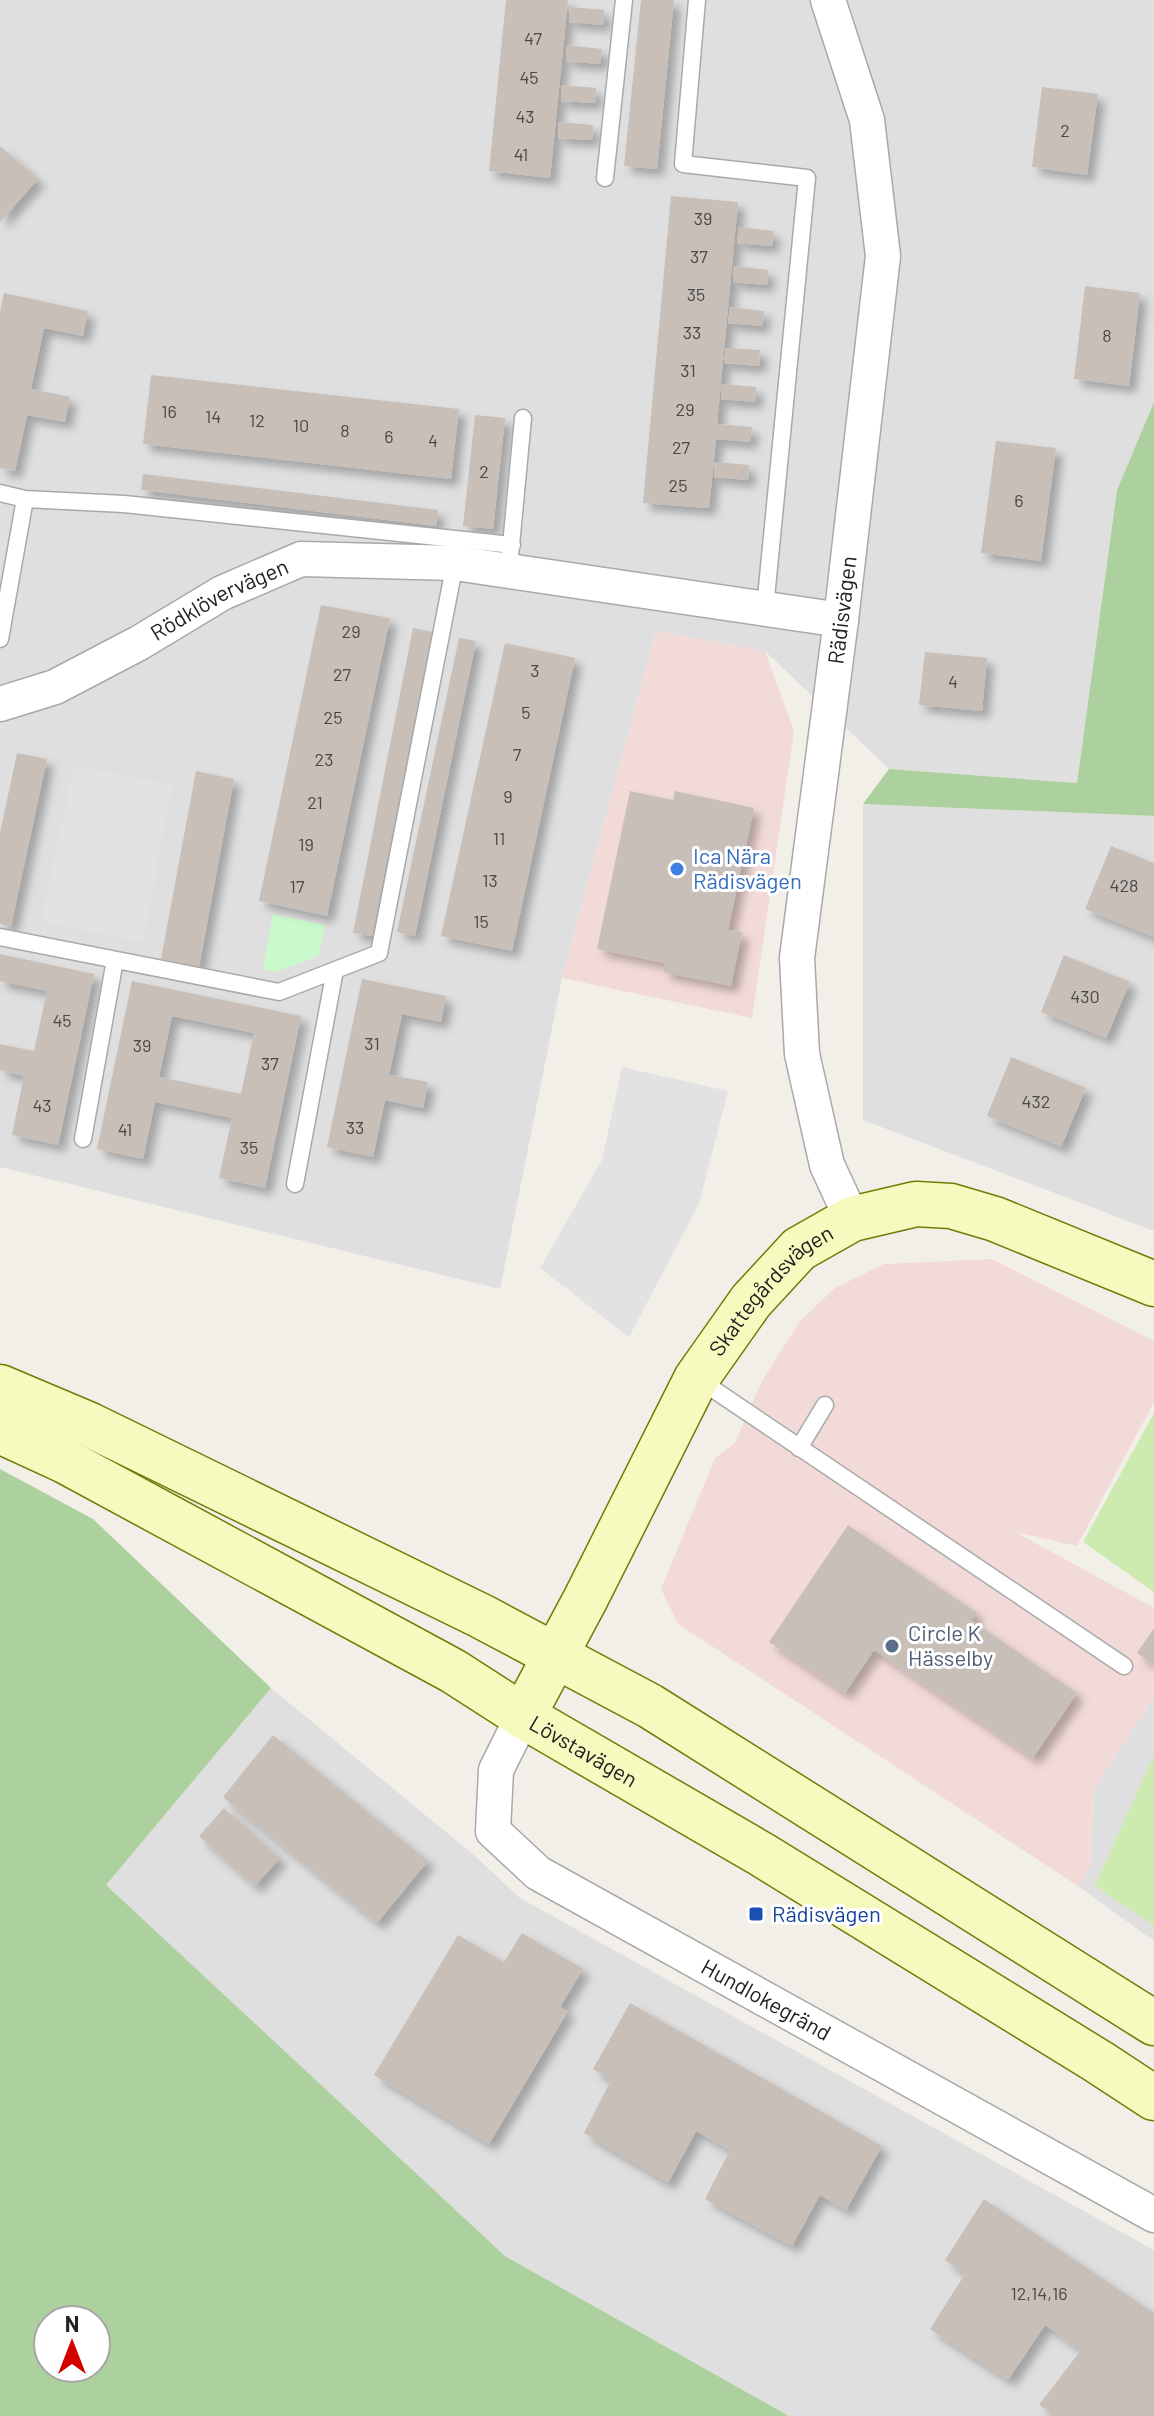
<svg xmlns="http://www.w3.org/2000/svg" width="1154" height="2416" viewBox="0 0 1154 2416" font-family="Barlow,sans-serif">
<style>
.residential{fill:#e0dfdf}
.commercial{fill:#f2dad9}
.grass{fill:#cdebb0}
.forest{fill:#add19e;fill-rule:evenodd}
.park{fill:#c8facc}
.parking{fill:#e2e2e2}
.building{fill:#c7bfb8;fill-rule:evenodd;filter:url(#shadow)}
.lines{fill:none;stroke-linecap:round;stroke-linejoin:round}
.lane-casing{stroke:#a9a9a9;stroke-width:19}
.street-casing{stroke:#a9a9a9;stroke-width:37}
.secondary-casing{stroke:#707d05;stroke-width:47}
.lane{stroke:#fff;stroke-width:16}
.street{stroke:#fff;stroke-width:34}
.secondary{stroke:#f7fabf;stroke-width:44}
.shop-dot{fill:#3f7fe0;stroke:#fff;stroke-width:3}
.service-dot{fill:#5c6f8a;stroke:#fff;stroke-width:3}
.transit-dot{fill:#1a4fb4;stroke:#fff;stroke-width:3}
.labels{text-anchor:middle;stroke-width:6;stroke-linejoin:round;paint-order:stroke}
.number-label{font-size:18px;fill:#4b4948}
.street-label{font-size:22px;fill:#222;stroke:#fff}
.shop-label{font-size:22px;fill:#366cbe;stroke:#fff;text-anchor:start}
.service-label{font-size:22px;fill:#4e5e75;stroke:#fff;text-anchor:start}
.transit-label{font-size:22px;fill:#164399;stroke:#fff;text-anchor:start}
</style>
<defs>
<filter id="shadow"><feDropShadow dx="7" dy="7" stdDeviation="4" flood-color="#0004"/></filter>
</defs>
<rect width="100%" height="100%" fill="#f2efe9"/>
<!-- residential -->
<path class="residential" d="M0,0h1154v402l-37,88 -40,293 -188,-14 -124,-118 -109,-20 -94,347 -62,311 -500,-122z
M863,804l291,12v415l-291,-111z
M271,1688l204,168 45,42 634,352v166h-365l-284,-160 -400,-371z
M1154,1698v243l-76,-55 13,-21 2,-75z"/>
<!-- commercial -->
<path class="commercial" d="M656,631l109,20 29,80 -42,287 -190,-40z
M992,1259l162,82v61l-77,144 -62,-14 139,76v90l-61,92 -2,75 -13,21 -400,-262 -17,-35 54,-131 20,-15 27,-62 38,-60 35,-33 49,-24z"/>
<!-- grass -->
<path class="grass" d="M1154,1413v179l-71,-50z
M1154,1755v171l-59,-40z"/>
<!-- forest -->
<path class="forest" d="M1154,402v414l-291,-12 26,-35 188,14 40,-293z
M0,1469l93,50 178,169 -165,197 399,371 284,160h-789zM96,2320v48h-48v-48z"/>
<!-- park -->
<path class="park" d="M273,914l52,11 -7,31 -42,16 -13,-3z"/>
<!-- parking -->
<path class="parking" d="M74,765l98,20 -29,157 -102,-21z
M622,1067l106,24 -29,113 -70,133 -89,-69 62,-108z"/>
<!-- building -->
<path class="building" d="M506,0h62l-18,178 -61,-7z
M641,0h33l-17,169 -33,-3z
M570,7l34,3 -1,15 -34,-3z
M567,45l35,4 -2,15 -34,-3z
M562,85l34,3 -1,15 -34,-2z
M1042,87l56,7 -11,81 -55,-8z
M559,122l34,3 -1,15 -34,-2z
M0,146l38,33 -38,43z
M671,196l67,6 -21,222 35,3 -2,15 -34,-3 -7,69 -66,-5z
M739,227l34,4 -1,15 -35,-3z
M734,266l34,4 -1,15 -34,-3z
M1085,286l55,7 -11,93 -55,-7z
M4,293l84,18 -5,25 -39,-8 -13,61 39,8 -5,25 -38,-7 -12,56 -15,-3v-156z
M730,307l34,4 -2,15 -34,-3z
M726,348l34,2 -1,16 -35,-3z
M151,375l308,34 -8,70 -308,-35z
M722,384l34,3 -1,15 -34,-3z
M475,415l30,3 -12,111 -30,-3z
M996,441l60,7 -15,113 -60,-8z
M715,462l34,3 -1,15 -34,-3z
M143,474l295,36 -2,16 -295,-36z
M321,605l69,13 -63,298 -68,-15z
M413,628l19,4 -60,304 -19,-3z
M459,638l17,3 -61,295 -18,-4z
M505,643l70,15 -63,293 -71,-15z
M925,652l62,6 -5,53 -63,-6z
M17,753l30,6 -36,167 -11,-2v-91z
M196,771l38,8 -35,188 -38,-8z
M630,791l43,9 2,-9 79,17 -26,122 14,2 -11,54 -68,-14 2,-9 -68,-14z
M1111,846l43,17v74l-69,-28z
M0,954l94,20 -36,171 -46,-10 12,-59 -24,-6v-26l34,7 13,-60 -47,-10z
M1064,955l66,27 -24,56 -65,-26z
M362,979l84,17 -5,26 -39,-8 -13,61 39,7 -5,26 -38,-8 -12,57 -46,-10z
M132,981l169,35 -36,172 -46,-10 13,-60 -77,-16 -12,57 -46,-10zM172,1016l82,17 -13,61 -82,-17z
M1011,1057l75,31 -25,59 -74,-31z
M848,1525l129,88 -6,7 106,73 -44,65 -159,-108 -29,43 -76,-51z
M1154,1628v37l-17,-12z
M273,1735l155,126 -51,62 -154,-126z
M224,1808l56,50 -25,28 -56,-50z
M522,1933l61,36 -23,38 8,4 -79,133 -115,-69 84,-140 46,27z
M630,2003l252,143 -36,64 -26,-15 -28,51 -87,-47 25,-49 -34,-19 -28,52 -84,-50 27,-53 -18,-11z
M984,2199l170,114v103h-97l-18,-11 42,-55 -36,-25 -37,55 -78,-51 35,-55 -20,-14z"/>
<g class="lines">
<!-- lane casing -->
<g class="lane-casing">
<path id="lane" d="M697,0l-14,164 124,14 -42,430
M605,178l19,-178
M0,493l25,6 99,5 388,41
M510,556l13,-138
M0,639l25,-140
M0,937l279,55 100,-39 76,-390
M83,1139l32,-179
M295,1184l40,-214
M698,1379l426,287
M799,1448l26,-43"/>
</g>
<!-- street casing -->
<g class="street-casing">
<g id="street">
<path d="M828,0l39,120 16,136 -42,364 -44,338 5,96 25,111 25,54"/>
<path id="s1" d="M0,704l55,-17 84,-44 83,-50 79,-34 154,4 386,57"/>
<path id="s2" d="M523,1716l-27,54 -3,61 45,42 616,342"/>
</g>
</g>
<!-- secondary casing -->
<g class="secondary-casing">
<g id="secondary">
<path d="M0,1387l90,38 391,191 169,90 504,317"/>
<path id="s3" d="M0,1431l65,30 388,210 70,45 238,138 338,208 55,36"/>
<path id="s4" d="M523,1716l63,-118 110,-219 55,-78 48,-52 53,-30 64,-15 35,2 44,13 159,65"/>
</g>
</g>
<!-- lane -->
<use href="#lane" class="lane"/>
<!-- street -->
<use href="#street" class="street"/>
<!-- secondary -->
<use href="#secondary" class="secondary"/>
</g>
<!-- markers -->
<circle class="shop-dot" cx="677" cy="869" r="8"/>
<circle class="service-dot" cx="892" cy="1646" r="8"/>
<rect class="transit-dot" x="748" y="1906" width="16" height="16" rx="4"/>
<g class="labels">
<!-- number labels -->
<g class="number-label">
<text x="533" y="45">47</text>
<text x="529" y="84">45</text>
<text x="525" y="123">43</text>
<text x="1065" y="137">2</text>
<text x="521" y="161">41</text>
<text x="703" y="225">39</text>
<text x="699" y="263">37</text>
<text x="696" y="301">35</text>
<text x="692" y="339">33</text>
<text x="1107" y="342">8</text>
<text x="688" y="377">31</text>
<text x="685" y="416">29</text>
<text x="169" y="418">16</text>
<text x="213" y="423">14</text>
<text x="257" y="427">12</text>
<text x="301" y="432">10</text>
<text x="345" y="437">8</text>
<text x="389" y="443">6</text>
<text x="433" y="447">4</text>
<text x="681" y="454">27</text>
<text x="484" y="478">2</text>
<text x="678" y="492">25</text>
<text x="1019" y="507">6</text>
<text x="351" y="638">29</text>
<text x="535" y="677">3</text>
<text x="342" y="681">27</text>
<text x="953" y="688">4</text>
<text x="526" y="719">5</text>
<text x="333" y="724">25</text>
<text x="517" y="761">7</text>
<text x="324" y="766">23</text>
<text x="508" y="803">9</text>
<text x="315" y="809">21</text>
<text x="499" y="845">11</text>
<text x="306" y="851">19</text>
<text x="490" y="887">13</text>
<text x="1124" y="892">428</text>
<text x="297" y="893">17</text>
<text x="481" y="928">15</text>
<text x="1085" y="1003">430</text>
<text x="62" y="1027">45</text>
<text x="372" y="1050">31</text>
<text x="142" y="1052">39</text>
<text x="270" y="1070">37</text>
<text x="1036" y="1108">432</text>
<text x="42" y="1112">43</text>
<text x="355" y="1134">33</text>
<text x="125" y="1136">41</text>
<text x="249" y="1154">35</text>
<text x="1039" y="2300">12,14,16</text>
</g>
<!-- street labels -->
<g class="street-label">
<text dy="8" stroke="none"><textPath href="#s1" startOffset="244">Rödklövervägen</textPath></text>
<text transform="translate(842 610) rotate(-83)" y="8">Rädisvägen</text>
<text dy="8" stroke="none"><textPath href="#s4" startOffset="496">Skattegårdsvägen</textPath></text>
<text dy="8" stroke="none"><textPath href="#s3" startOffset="666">Lövstavägen</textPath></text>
<text dy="8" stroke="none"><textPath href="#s2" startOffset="444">Hundlokegränd</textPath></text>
</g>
<!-- shop labels -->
<g class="shop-label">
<text x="693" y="864">Ica Nära<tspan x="693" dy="25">Rädisvägen</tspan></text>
</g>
<!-- service labels -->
<g class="service-label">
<text x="908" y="1641">Circle K<tspan x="908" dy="25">Hässelby</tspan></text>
</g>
<!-- transit labels -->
<g class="transit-label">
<text x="772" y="1922">Rädisvägen</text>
</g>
</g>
<!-- north arrow -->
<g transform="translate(72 2344)"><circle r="38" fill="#ffffff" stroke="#a7a7a7" stroke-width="2"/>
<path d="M0-6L14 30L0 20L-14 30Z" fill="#d40000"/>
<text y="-12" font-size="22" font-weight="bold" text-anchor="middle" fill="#222222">N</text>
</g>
</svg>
